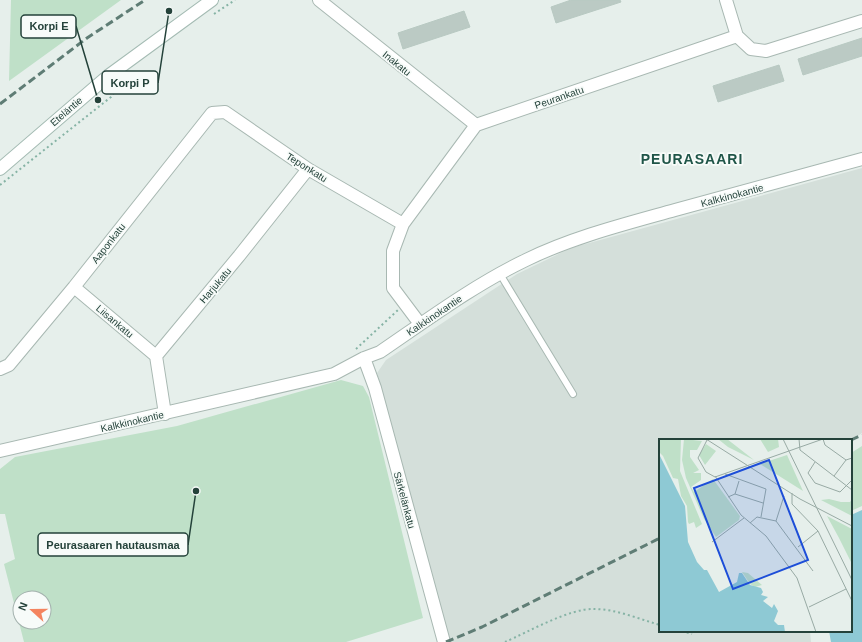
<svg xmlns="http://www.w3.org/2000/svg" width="862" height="642" viewBox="0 0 862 642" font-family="Helvetica,sans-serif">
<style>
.built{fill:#d4dfda}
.green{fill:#bfe0c8;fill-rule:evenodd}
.water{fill:#8ec9d4}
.building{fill:#bbcac4;stroke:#b8c9c2}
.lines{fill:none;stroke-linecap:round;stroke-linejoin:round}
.service-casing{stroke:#a8b8b2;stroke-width:8}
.minor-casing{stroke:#a8b8b2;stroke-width:14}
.secondary-casing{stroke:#a4bbb3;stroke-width:14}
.path{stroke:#86b3a5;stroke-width:2;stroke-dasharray:2 3;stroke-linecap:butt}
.service{stroke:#fff;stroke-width:6}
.minor{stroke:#fff;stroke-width:12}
.secondary{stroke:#fff;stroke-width:12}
.rail{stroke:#5f7d75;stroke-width:3;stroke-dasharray:8 4;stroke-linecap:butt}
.labels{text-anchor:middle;stroke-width:3.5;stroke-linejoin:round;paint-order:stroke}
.street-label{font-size:10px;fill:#24423a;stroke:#f7fbf9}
.district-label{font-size:14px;font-weight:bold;letter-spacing:1px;fill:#1f5548;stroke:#f7fbf9}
.inset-road{fill:none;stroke:#98aaa4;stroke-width:1}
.view{fill:#1d4ed8;fill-opacity:0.15;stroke:#1d4ed8;stroke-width:2}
.inset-edge{fill:none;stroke:#24423a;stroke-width:2}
.leader{fill:none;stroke:#24423a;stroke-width:1.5}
.callout-dot{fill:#24423a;stroke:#f7fbf9;stroke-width:1.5}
.callout{fill:#f7fbf9;stroke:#24423a;stroke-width:1.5}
.callout-label{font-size:11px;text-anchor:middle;font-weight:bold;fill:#24423a}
</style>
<rect width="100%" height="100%" fill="#e6efeb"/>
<!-- built -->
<path class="built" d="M862,168v265l-11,8v-1h-191v191h150l1,11h-361l-73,-269 9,-13 131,-86 54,-26z"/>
<!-- green -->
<path class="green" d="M11,0h110l-112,81z
M341,380l22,6 6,11 54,221 -77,24h-322l-20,-78 11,-5 -10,-45h-5v-45l15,-12 162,-31zM20,598h24v24h-24z
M862,446v60l-11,5v-58z"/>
<!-- water -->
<path class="water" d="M862,510v132h-31l-2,-11h22v-116z"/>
<!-- building -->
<path class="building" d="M571,0h49l1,2 -65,21 -5,-16z
M464,11l6,16 -67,22 -5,-16z
M862,38v18l-59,19 -5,-16z
M779,65l5,16 -66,21 -5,-16z"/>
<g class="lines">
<!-- service casing -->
<g class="service-casing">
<path id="service" d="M500,274l73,120"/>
</g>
<!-- minor casing -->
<g class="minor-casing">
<path id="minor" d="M319,0l157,125
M726,0l11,36
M74,287l82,69
M420,324l-27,-36v-37l10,-27 73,-99 261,-89 14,13 15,2 96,-30
M364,358l11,30 69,254
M0,369l9,-4 65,-78 138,-174 13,-1 83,57 95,55
M165,414l-9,-58 83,-100 69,-87
M0,451l334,-77 30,-16 16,-6c47,-32 94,-67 146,-92 47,-23 99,-36 149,-50 62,-17 125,-34 187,-51"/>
</g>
<!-- secondary casing -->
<g class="secondary-casing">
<path id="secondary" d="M0,169l108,-93 104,-76"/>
</g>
<!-- path -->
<path class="path" d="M214,14l21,-14
M0,185l111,-88 13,-18
M356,349l42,-39
M682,631l10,3
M505,642c23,-10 65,-34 89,-33 22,0 45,10 66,16"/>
<!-- service -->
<use href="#service" class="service"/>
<!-- minor -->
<use href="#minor" class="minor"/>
<!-- secondary -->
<use href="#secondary" class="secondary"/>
<!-- rail -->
<path class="rail" d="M0,104l87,-66 58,-38
M851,440l11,-5
M446,642l36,-15 178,-89"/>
</g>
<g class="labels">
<!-- street labels -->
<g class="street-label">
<text transform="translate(397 63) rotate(39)" y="4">Inakatu</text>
<text transform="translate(559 97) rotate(-19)" y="4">Peurankatu</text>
<text transform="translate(66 111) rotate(-41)" y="4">Eteläntie</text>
<text transform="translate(307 167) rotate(32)" y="4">Teponkatu</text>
<text transform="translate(732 195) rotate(-15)" y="4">Kalkkinokantie</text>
<text transform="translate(108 243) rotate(-52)" y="4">Aaponkatu</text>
<text transform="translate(215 285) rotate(-50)" y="4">Harjukatu</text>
<text transform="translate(434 315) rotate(-34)" y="4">Kalkkinokantie</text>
<text transform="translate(115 321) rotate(40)" y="4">Liisankatu</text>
<text transform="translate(132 421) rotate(-13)" y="4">Kalkkinokantie</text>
<text transform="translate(405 500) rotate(75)" y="4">Särkelänkatu</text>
</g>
<!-- district labels -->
<g class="district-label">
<text x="692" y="164">PEURASAARI</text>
</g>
</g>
<!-- overview -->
<g transform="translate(659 439)">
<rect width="193" height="193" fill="#e6efeb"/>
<path d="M0,0h22l-1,32 22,53 -6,4 -2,-6 -5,2 -1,-2 -1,-16 -6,-10 -3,-17 -5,-1 -10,-22 -4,-4zM25,0l18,2 -5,9h-7v7l9,13 -6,3h8v7l-10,7 3,5 19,-13 27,37 -1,4 -23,17 -12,-18 -18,-41 -4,-18zM59,0h9l27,21 -26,-13zM101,0h18l1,8 -11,5zM47,5l10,7 -11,14 -6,-10zM128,16l16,36 -43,-27zM170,60l12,3h9l2,-3v17l-31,-16zM168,77l25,13v35l-13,-26zM83,133l6,1 14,12 -7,2 -5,-3z" fill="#bfe0c8"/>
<path d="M0,15l26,52 3,36 9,20 7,8h3l12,22 18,-10 2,-9h3l8,12 11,3 2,4 -2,3 7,2 -5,4 9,7 2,-4 4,7 -4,10 4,4h6l1,7h-126z" fill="#8ec9d4"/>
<path class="inset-road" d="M47,0l94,60 52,27M124,0l69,141M140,0l1,11 52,40M164,0l2,6 21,15M48,1l-9,18 8,14 9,5 108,-38M156,23l-7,11 7,10 25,9 12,-12M66,35l41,15 -5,28M56,37l26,39 25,21 31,42 19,54M175,37l12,-16 6,-2M133,54v11l26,27 34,70M76,55l4,-13M69,58l7,-3 28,9M117,82l8,-25M91,84l7,-6 19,4 37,50M53,103l32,-24M139,108l20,-16M150,168l37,-18"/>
<path class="view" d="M110,21l39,100 -75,29 -39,-101z"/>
<rect width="193" height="193" class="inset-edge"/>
</g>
<!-- callouts -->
<path class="leader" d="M98 100L76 26M169 11L158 83M196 491L188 545"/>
<g class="callout-dot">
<circle cx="98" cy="100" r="4"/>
<circle cx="169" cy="11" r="4"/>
<circle cx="196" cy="491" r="4"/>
</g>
<g class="callout">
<rect x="21" y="15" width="55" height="23" rx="4"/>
<rect x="102" y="71" width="56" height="23" rx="4"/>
<rect x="38" y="533" width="150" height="23" rx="4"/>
</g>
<g class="callout-label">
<text x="49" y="30">Korpi E</text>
<text x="130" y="87">Korpi P</text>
<text x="113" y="549">Peurasaaren hautausmaa</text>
</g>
<!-- north arrow -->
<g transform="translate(32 610) rotate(291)"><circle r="19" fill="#f7fbf9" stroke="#a3b1ad"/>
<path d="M0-3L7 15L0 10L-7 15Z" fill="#f4845f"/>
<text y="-6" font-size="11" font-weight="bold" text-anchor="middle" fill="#24423a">N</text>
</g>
</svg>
